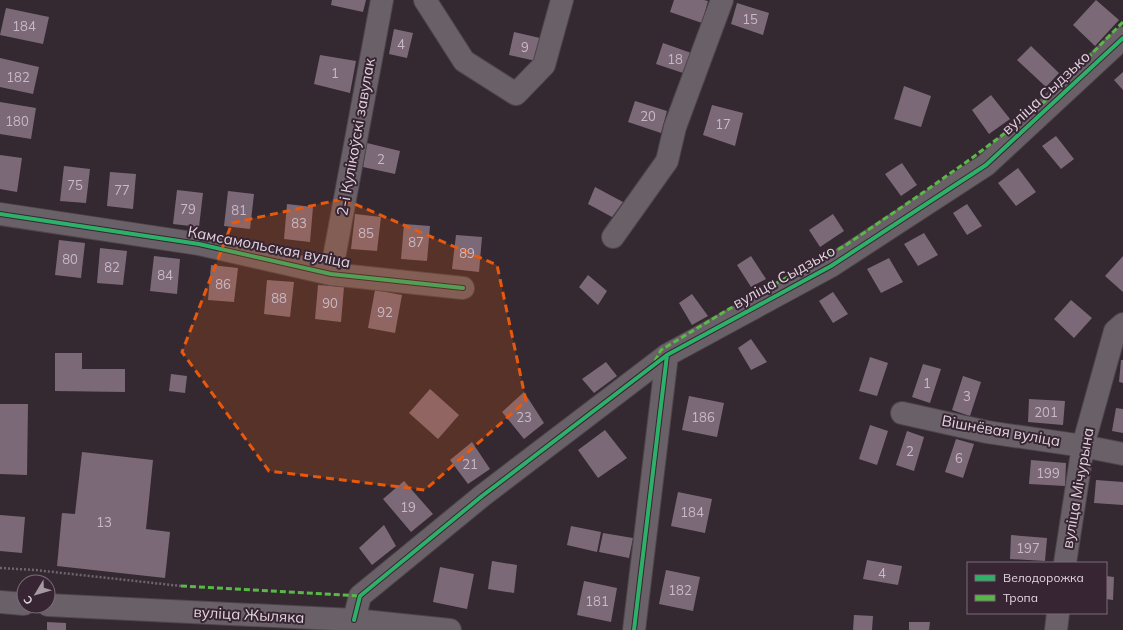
<svg xmlns="http://www.w3.org/2000/svg" width="1123" height="630" viewBox="0 0 1123 630" font-family="Mulish,sans-serif">
<style>
.building{fill:#7c6978}
.lines{fill:none;stroke-linecap:round;stroke-linejoin:round}
.minor-casing{stroke:#4e454c;stroke-width:24}
.path{stroke:#6e666c;stroke-width:2.5;stroke-dasharray:2 2;stroke-linecap:butt}
.minor{stroke:#6a6067;stroke-width:22}
.quiet{stroke:#58b947;stroke-width:3;stroke-dasharray:6 3;stroke-linecap:butt}
.cycleway-casing{stroke:#382534;stroke-width:6}
.cycleway{stroke:#2db169;stroke-width:4}
.marked{fill:#e8590c;fill-opacity:0.2;stroke:#e8590c;stroke-width:3;stroke-dasharray:8 5;stroke-linejoin:round}
.labels{text-anchor:middle;stroke-width:4;stroke-linejoin:round;paint-order:stroke}
.number-label{font-size:13px;fill:#c8b9c4}
.street-label{font-size:15px;fill:#e1d4de;stroke:#382534}
</style>
<rect width="100%" height="100%" fill="#342931"/>
<!-- building -->
<path class="building" d="M332,0h34l-3,12 -32,-7z
M674,0h30l4,1 -6,22 -32,-11z
M1096,0l23,20 -24,26 -22,-21z
M737,3l32,10 -6,22 -32,-11z
M6,8l43,9 -6,27 -43,-9z
M394,29l19,4 -6,25 -18,-4z
M514,32l26,6 -4,23 -27,-6z
M663,43l31,11 -5,21 -33,-11z
M1031,46l28,27 -13,14 -29,-27z
M320,55l36,6 -6,32 -36,-9z
M0,58l39,9 -6,27 -33,-7z
M1123,72v18l-9,-10z
M904,86l27,10 -10,31 -27,-8z
M991,95l19,24 -21,15 -17,-24z
M635,101l32,10 -6,22 -33,-11z
M0,102l36,6 -5,31 -31,-5z
M712,105l31,8 -8,33 -32,-11z
M1056,136l18,23 -13,10 -19,-23z
M367,143l33,8 -5,23 -32,-7z
M0,155l22,3 -5,34 -17,-3z
M902,163l15,22 -16,11 -16,-22z
M64,166l26,3 -4,34 -26,-2z
M1018,168l18,24 -20,14 -18,-23z
M110,172l26,2 -3,35 -26,-3z
M595,187l28,15 -11,15 -24,-13z
M177,190l26,3 -4,34 -26,-3z
M228,191l26,3 -4,35 -26,-3z
M287,204l26,3 -3,35 -26,-3z
M967,204l15,22 -15,9 -14,-22z
M355,214l26,3 -4,34 -26,-2z
M833,214l11,17 -24,16 -11,-17z
M404,224l26,2 -3,35 -26,-2z
M924,233l14,22 -20,11 -14,-22z
M456,235l26,2 -3,35 -27,-3z
M59,240l26,3 -4,35 -26,-3z
M100,248l27,3 -4,34 -26,-2z
M154,256l26,3 -3,35 -27,-3z
M751,256l15,23 -15,8 -14,-22z
M1123,256v36l-18,-16z
M889,258l14,24 -22,11 -14,-24z
M211,265l27,3 -4,34 -26,-2z
M588,275l19,16 -9,14 -19,-18z
M267,280l27,2 -4,35 -26,-3z
M318,285l26,2 -3,35 -26,-3z
M375,290l27,5 -7,38 -27,-5z
M833,292l15,22 -15,9 -14,-22z
M692,294l16,22 -16,9 -13,-22z
M1071,300l21,18 -18,20 -20,-19z
M751,339l16,23 -16,8 -13,-22z
M55,353h27v16h43v23l-70,-1z
M870,357l18,6 -11,33 -18,-5z
M1121,360h2v23l-4,-1z
M606,362l11,14 -23,17 -12,-14z
M923,364l18,5 -11,34 -18,-6z
M171,374l16,2 -2,17 -16,-2z
M963,376l18,6 -11,34 -18,-6z
M430,389l29,26 -21,24 -29,-26z
M524,392l20,31 -20,16 -22,-27z
M689,396l35,7 -7,34 -35,-7z
M1029,399l36,2 -2,24 -35,-3z
M0,404h28l-1,71 -27,-1z
M1116,408l7,1v24l-11,-2z
M870,425l18,6 -11,34 -18,-6z
M605,430l22,28 -29,20 -20,-28z
M907,431l17,6 -10,34 -18,-6z
M956,439l18,5 -11,34 -18,-6z
M472,442l18,27 -22,15 -18,-24z
M82,452l71,8 -7,69 24,3 -5,46 -108,-12 5,-53 13,1z
M1031,460l35,3 -1,23 -36,-2z
M1096,480l27,2v23l-29,-2z
M404,481l29,33 -22,18 -28,-33z
M678,492l34,7 -7,34 -34,-7z
M0,515l25,2 -3,36 -22,-2z
M384,525l12,21 -24,19 -13,-17z
M571,526l30,6 -4,20 -30,-7z
M603,533l30,5 -4,20 -30,-6z
M1011,535l36,3 -2,23 -35,-2z
M867,560l35,6 -4,19 -35,-6z
M492,561l25,4 -3,28 -26,-4z
M440,567l34,7 -7,35 -34,-7z
M666,570l34,7 -7,34 -34,-7z
M1106,576l8,1 -1,23 -7,-1z
M584,581l33,7 -6,34 -34,-7z
M854,615l19,1 -1,14h-19z
M47,622l19,1v7h-19z
M909,622h21l-1,8h-20z"/>
<g class="lines">
<!-- minor casing -->
<g class="minor-casing">
<path id="minor" d="M425,0l39,61 52,33 28,-29 18,-65
M0,214l199,30 132,30 132,14
M613,237l54,-76 8,-34 47,-127
M331,274l51,-274
M902,413l85,19 96,14 40,8
M1065,563l18,-117 32,-115 8,-7
M0,602l24,2
M48,605l306,15 96,10
M354,620l6,-24 122,-100 185,-141
M634,630l33,-275 164,-89 155,-101 137,-127
M1056,630l2,-17"/>
</g>
<!-- path -->
<path class="path" d="M0,568l35,2 146,16"/>
<!-- minor -->
<use href="#minor" class="minor"/>
<!-- quiet -->
<path class="quiet" d="M655,361l6,-11 68,-41 117,-64 75,-51 51,-36 66,-50 85,-86
M181,586l179,10"/>
<!-- cycleway casing -->
<g class="cycleway-casing">
<path id="cycleway" d="M0,214l199,30 132,30 132,14
M354,620l6,-24 122,-100 185,-141
M634,630l33,-275 164,-89 155,-101 137,-127"/>
</g>
<!-- cycleway -->
<use href="#cycleway" class="cycleway"/>
</g>
<!-- marked area -->
<path class="marked" d="M343,199l154,66 29,136 -101,89 -156,-19 -87,-119 50,-129z"/>
<g class="labels">
<!-- number labels -->
<g class="number-label">
<text x="750" y="24">15</text>
<text x="24" y="31">184</text>
<text x="401" y="49">4</text>
<text x="525" y="52">9</text>
<text x="675" y="64">18</text>
<text x="335" y="78">1</text>
<text x="18" y="82">182</text>
<text x="648" y="121">20</text>
<text x="17" y="126">180</text>
<text x="723" y="129">17</text>
<text x="381" y="164">2</text>
<text x="75" y="190">75</text>
<text x="122" y="195">77</text>
<text x="188" y="214">79</text>
<text x="239" y="215">81</text>
<text x="299" y="228">83</text>
<text x="366" y="238">85</text>
<text x="416" y="247">87</text>
<text x="467" y="258">89</text>
<text x="70" y="264">80</text>
<text x="112" y="272">82</text>
<text x="165" y="280">84</text>
<text x="223" y="289">86</text>
<text x="279" y="303">88</text>
<text x="330" y="308">90</text>
<text x="385" y="317">92</text>
<text x="927" y="388">1</text>
<text x="967" y="401">3</text>
<text x="1046" y="417">201</text>
<text x="524" y="422">23</text>
<text x="703" y="422">186</text>
<text x="910" y="456">2</text>
<text x="959" y="463">6</text>
<text x="470" y="469">21</text>
<text x="1048" y="478">199</text>
<text x="408" y="512">19</text>
<text x="692" y="517">184</text>
<text x="104" y="527">13</text>
<text x="1028" y="553">197</text>
<text x="882" y="578">4</text>
<text x="680" y="595">182</text>
<text x="597" y="606">181</text>
</g>
<!-- street labels -->
<g class="street-label">
<text transform="translate(1046 93) rotate(-43)" y="5">вуліца Сыдзько</text>
<text transform="translate(356 137) rotate(-80)" y="5">2-і Кулікоўскі завулак</text>
<text transform="translate(269 247) rotate(11)" y="5">Камсамольская вуліца</text>
<text transform="translate(784 277) rotate(-29)" y="5">вуліца Сыдзько</text>
<text transform="translate(1001 431) rotate(10)" y="5">Вішнёвая вуліца</text>
<text transform="translate(1078 488) rotate(-80)" y="5">вуліца Мічурына</text>
<text transform="translate(249 615) rotate(3)" y="5">вуліца Жыляка</text>
</g>
</g>
<!-- legend -->
<rect x="967" y="562" width="140" height="52" fill="#382534" stroke="#7c6b78"/>
<rect x="975" y="575" width="20" height="6" fill="#2db169" stroke="#7c6b78"/>
<text x="1003" y="582" font-size="12" fill="#e1d4de">Велодорожка</text>
<rect x="975" y="595" width="20" height="6" fill="#58b947" stroke="#7c6b78"/>
<text x="1003" y="602" font-size="12" fill="#e1d4de">Тропа</text>
<!-- north arrow -->
<g transform="translate(36 594) rotate(232)"><circle r="19" fill="#382534" stroke="#7c6b78"/>
<path d="M0-3L7 15L0 10L-7 15Z" fill="#a498a1"/>
<text y="-6" font-size="11" font-weight="bold" text-anchor="middle" fill="#e1d4de">С</text>
</g>
</svg>
